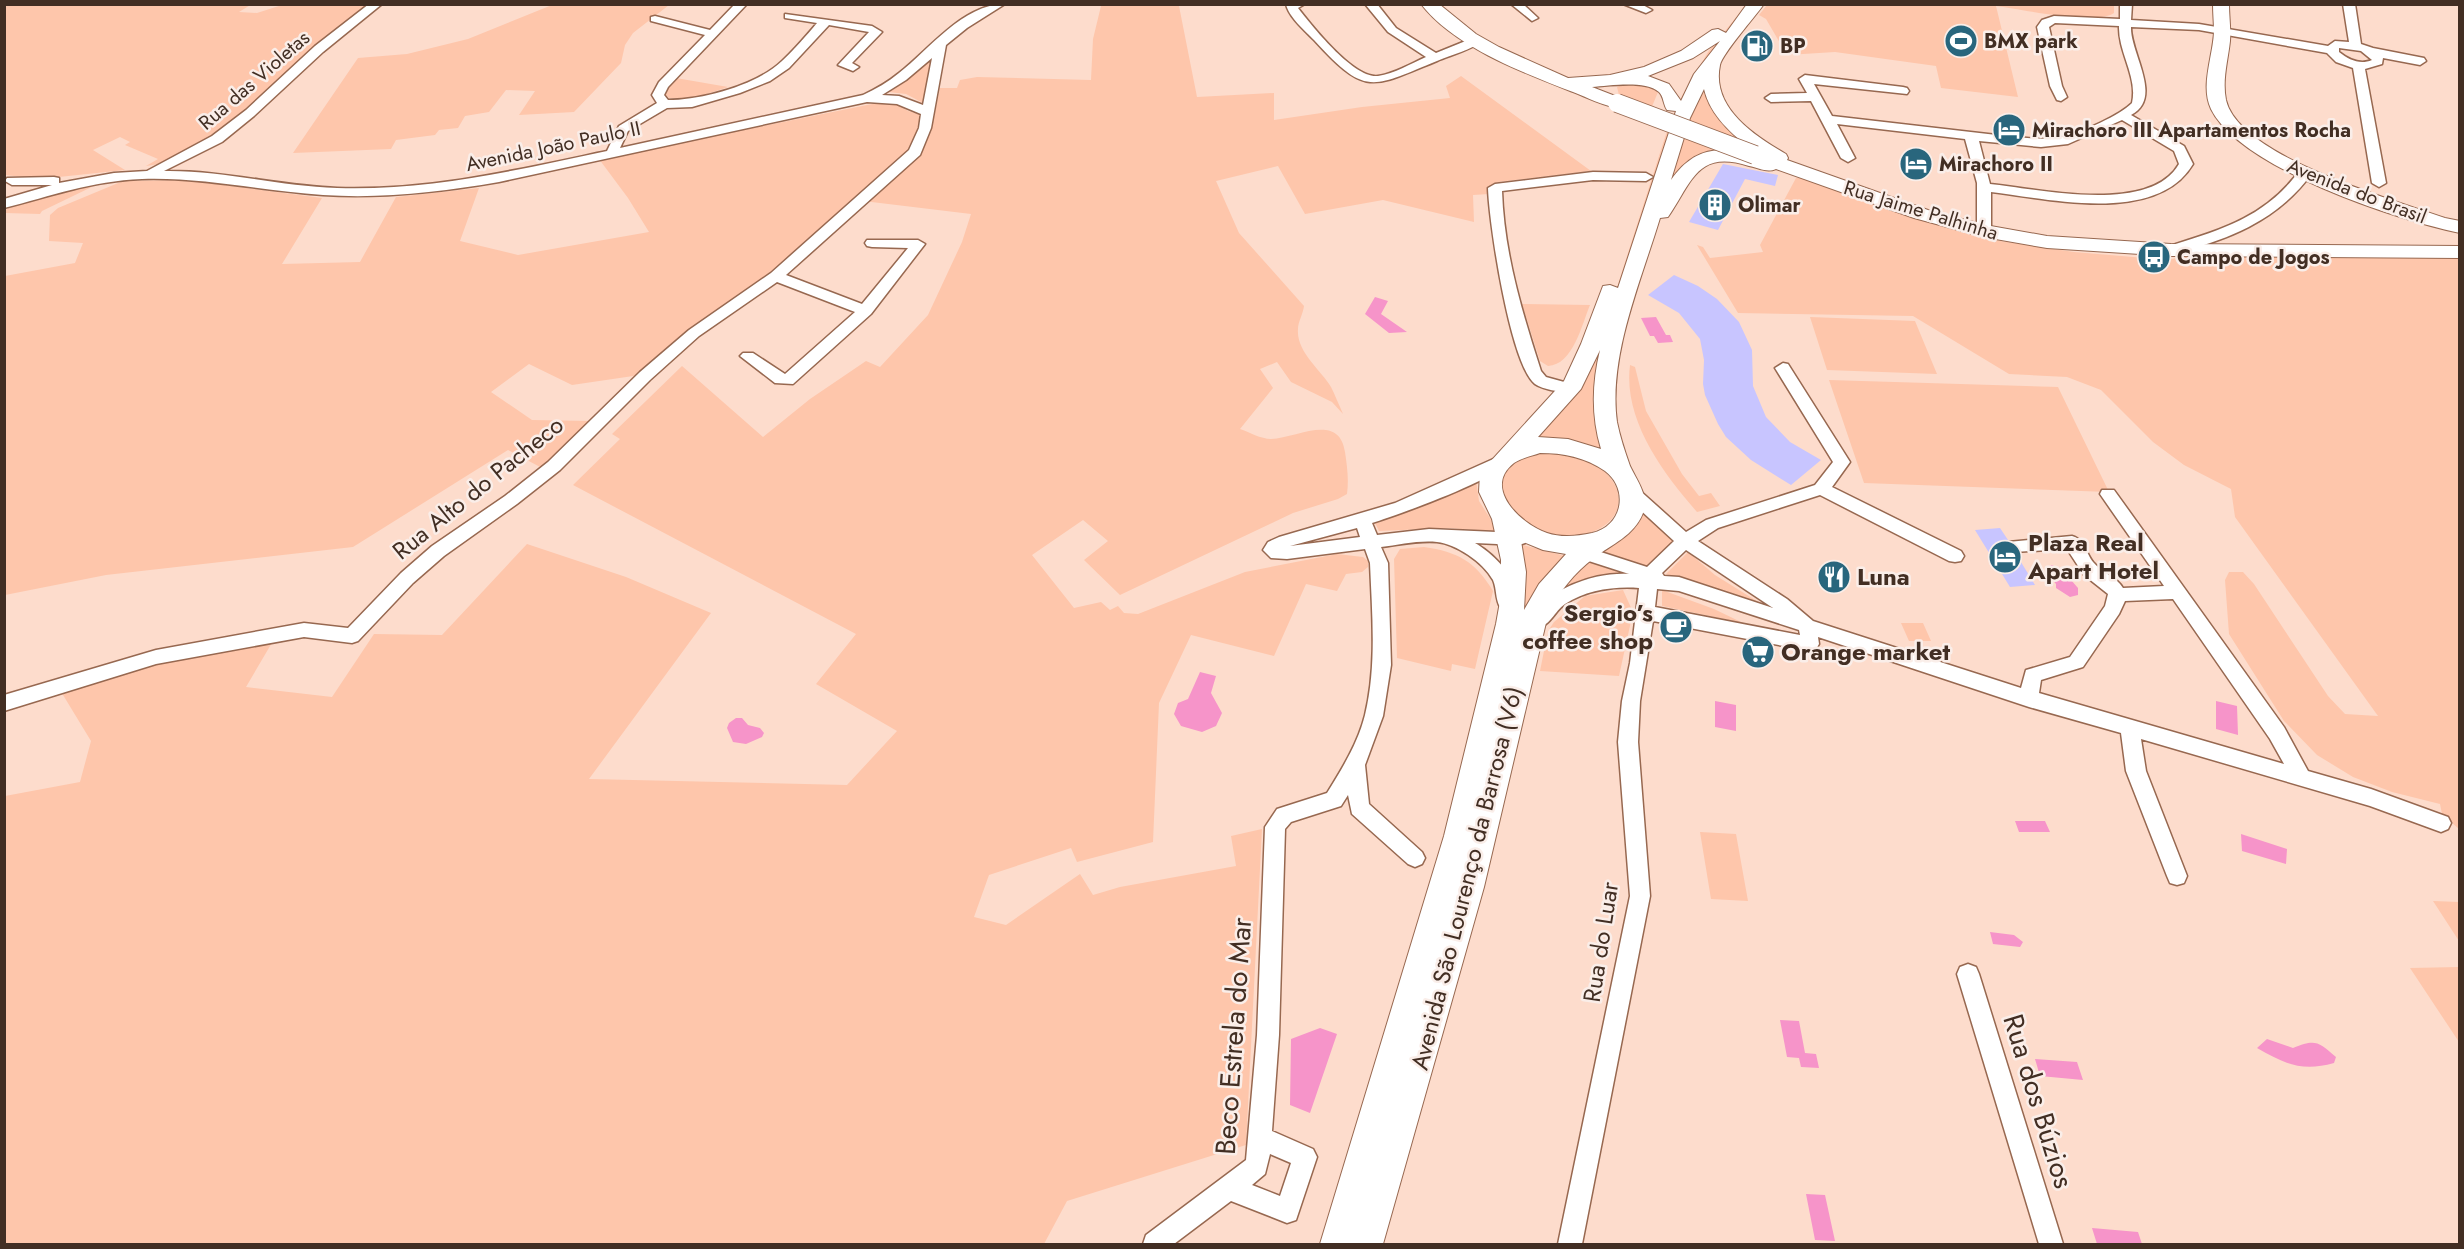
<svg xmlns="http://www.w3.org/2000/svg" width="2464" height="1249" viewBox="0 0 2464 1249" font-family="Jost,sans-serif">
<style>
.green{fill:#fec6ab}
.water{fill:#f694c9}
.building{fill:#c8c5ff}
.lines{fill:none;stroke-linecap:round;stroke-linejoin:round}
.street-casing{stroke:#976850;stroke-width:3}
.secondary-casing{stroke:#976850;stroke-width:2}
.street{fill:#fff;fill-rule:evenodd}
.secondary{fill:#fff;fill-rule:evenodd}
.secondary-bridge-casing{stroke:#976850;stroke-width:20;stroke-linecap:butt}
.secondary-bridge{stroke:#fff;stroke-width:18}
.labels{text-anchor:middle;stroke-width:5;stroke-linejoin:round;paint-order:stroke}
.far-poi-label{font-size:20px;font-weight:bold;fill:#422e23;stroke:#faeee9;text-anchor:start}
.far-street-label{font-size:20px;fill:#422e23;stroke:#faeee9}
.street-label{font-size:24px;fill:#422e23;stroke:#faeee9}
.poi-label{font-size:24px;font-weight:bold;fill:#422e23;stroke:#faeee9;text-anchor:start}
.near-street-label{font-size:28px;fill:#422e23;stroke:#faeee9}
</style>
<rect width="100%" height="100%" fill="#fddccc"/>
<!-- green -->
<path class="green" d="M252,4l-13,8 18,1 25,-8h85l-75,63 -73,68 -59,28 -14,2 12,-7 -33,-14 5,-3 -10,-5 -27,13 32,20 -85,9 -35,-4v-170z
M552,5h117l-36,28 -8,12 -4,18 -47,49 -55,3 16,-24 -29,-1 -17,22 -24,4 -7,12 -19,2 -4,5 -39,5 -5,9 -98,4 65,-95 49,-4 61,-15z
M1746,5h4l-32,38 -109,286 -7,121 -39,-12h-29l65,-94 67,-210 16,-38 26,-44z
M1767,5l347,-1v9c-19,13 -93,-4 -118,-7l22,91 -77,-9 -5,-22 -101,-14 -48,3 -21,-36 -7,-4z
M1101,6h78l18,91 77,-4v27l88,-13 88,-9 -4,-12 15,-10 130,95 -93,11 -5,3 -4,9 -16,1 1,27 -91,-22 -78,14 -27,-48 -62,15 23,52 65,73c-1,8 -6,16 -6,23 -2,23 23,41 33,58 4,8 8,18 12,27l-11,-12 -41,-20 -14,-20 -17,7 13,19 -33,41c9,3 21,10 31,10 26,-1 68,-27 74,13 2,14 4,27 2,42l-9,5 -45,14 -173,82 -36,-35 24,-19 -25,-21 -51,35 42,53 27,-6 9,8 8,-4 6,7 14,1 107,-42 92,-18 26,3 5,4v6l-6,5 -16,2 -9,17 -31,-7 -32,72 -83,-21 -32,68 -6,139 -76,20 -6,-14 -82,27 -15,42 32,8 74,-51 13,21 27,-8 116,-21 -5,-30 31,-7 -16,316 -179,56 -23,43h-1039v-448l75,-14 11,-41 -31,-51 48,-15 165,-34 -27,46 86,10 42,-63 68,1 85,-91 99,33 85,36 -122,166 258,6 50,-54 -81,-47 40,-50 -283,-149 47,-46 -8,-5 70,-68 81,71 47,-38 56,-38 14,6 48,-52 34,-73 9,-28 -116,-14 -69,61 -55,42 -46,30 -45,42 -68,10 -43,-21 -38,28 41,28 59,1 -49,47 -34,-18 -155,97 -247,28 -101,20v-319l70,-13 8,-20 -34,-2 1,-26 8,-7 65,-27 63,-1 136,18 -40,66 78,-2 36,-65 83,-9 -19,53 58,14 131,-23 -21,-34 -29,-39 283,-57 14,1 12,8 26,7 6,-30h17l3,-8 17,-3 114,3 2,-41z
M932,55l-9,48 -17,-9 -17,-2z
M676,78l52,9 -33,11h-26l-5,-5z
M1627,83l28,5 3,4 -7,17 -32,-14 -2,-8z
M1703,89l12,22 36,32 -58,14 -7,5 -20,28 24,-74z
M1796,178h7l111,40 86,23 74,11 95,8 10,-3h280v572l-17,-15 -2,-10 -48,-12 -39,-15 -36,-22 -33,-34 -55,-87 -4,-54 4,-8h14l11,12 74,112 17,18 33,2 -143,-199 -4,-28 -47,-24 -31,-23 -52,-52 -34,-13 -58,-3 -96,-58 -175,-3 -41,-68 6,2 7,11 53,-6 -3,-7z
M102,182l-60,29 -2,3 -35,-1v-3l17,-8z
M1522,304l68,1c-8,19 -17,60 -42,61l-8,-5z
M1810,317l105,4 22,53 -110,-4z
M1630,365l5,2 11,44 36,63 17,22 12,-3 9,13 -23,6c-34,-39 -74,-92 -67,-147z
M1829,380l229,7 51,105 -245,-9z
M1551,452c17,3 34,4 48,15 29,21 26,55 -10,66 -69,20 -137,-70 -38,-81z
M1476,480l3,21 20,31 -50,-4 -70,3 -4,-8 46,-16z
M1641,511l32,30 -27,26 -43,-14 -1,-4c19,-9 32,-17 39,-38z
M1519,544l50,13 -16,14 -199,673h-7l54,-177z
M1424,547c34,5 51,14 69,44l-18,78 -23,-5 -1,7 -54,-13 -3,-99 6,-10z
M1688,552l27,23 48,30 -97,-31z
M1585,561l40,13 -29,3 -39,16z
M1623,590l10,22 -14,64 -79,-5 8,-40 6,-9 31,-26z
M1662,590l52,19 29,14 -81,-17z
M1901,623h22l8,18h-22z
M1700,832l36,2 12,67 -37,-2z
M2433,901l26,1v39z
M2459,967h1l-1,75 -49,-74z"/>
<!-- water -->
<path class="water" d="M1375,297l13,4 -7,13 26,18 -18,1 -24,-19z
M1656,317l10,18h4l3,7 -15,1 -4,-7h-4l-9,-18z
M2051,565l14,4 6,11 7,8v7l-8,2 -14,-9v-4l-10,-12z
M1200,672l16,4 -5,17 11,20 -6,13 -14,6 -21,-6 -7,-12 4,-11 10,-4z
M1715,701l21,4v26l-21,-4z
M2216,701l21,5 1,29 -22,-6z
M736,718h6l6,7 12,3 4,5 -2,4 -16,7 -13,-2 -6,-14 2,-5z
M2015,821h30l5,11h-31z
M2241,834l46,15 -1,15 -44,-13z
M1990,932l24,3 9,7 -3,5 -27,-3z
M1780,1020l19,1 6,32 11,1 3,14 -18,-1 -2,-9 -12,-1z
M1320,1028l17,6 -27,79 -20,-8 1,-66z
M2267,1039l26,9c22,-9 25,-7 43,9l-2,6c-32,9 -49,1 -77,-15z
M2035,1059l42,3 6,18 -43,-4z
M1806,1194l19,1 10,46 -20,-1z
M2092,1228l46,4 4,12h-45z"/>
<!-- building -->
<path class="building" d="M1723,164l55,11 -3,11 -30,-7 -27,51 -29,-8z
M1674,275l24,11 19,13 22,23 13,28 1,36 13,31 24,25 31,18 -30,25 -40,-25 -25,-23 -8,-13 -13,-29 -2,-11 1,-24 -4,-21 -21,-26 -31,-18z
M2000,528l8,12 -5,7 4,5 9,2 19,31 -25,2 -35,-57z"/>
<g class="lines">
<!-- street casing -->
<g class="street-casing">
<path id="street" d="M369,4h13l-59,48 -69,64 -32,26 -58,29c58,-1 115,15 173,17 92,3 180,-18 270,-37l12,-25 38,-23 -5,-8 7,-13 46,-47 -54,-14v-4l4,-1 55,14 25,-26h12l-79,83 -4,8 4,5c34,0 89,-15 114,-39 12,-11 24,-25 35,-38l-32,-5v-4l87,12 10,6 -30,31 7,4 -6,4 -15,-6 31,-33 -40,-7 -40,43 -19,13 -30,12 -48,14 -25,1 -39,23 -8,17 243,-53c13,-6 25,-13 36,-22 31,-24 64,-69 106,-69l-38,24 -21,17 -15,83 -11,27 -134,120 76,29 46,-56 -36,-1 -5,-1 -2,-3 2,-3h51l7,4 -54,70 -78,70 -18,-1 -35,-27 3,-3h10l32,21 70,-62 -78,-30 -78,54 -49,44 -90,90 -43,34 -73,52 -31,27 -55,58 -6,2 -48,-6 -148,27 -152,47v-16l152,-45 148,-27 44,5 53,-55 31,-27 73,-50 43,-34 92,-90 49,-42 82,-57 138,-123 10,-22 2,-14 -24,-10 -30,-2 -368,80c-58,10 -117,17 -176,13 -61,-4 -120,-18 -181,-16 -51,2 -90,17 -138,29v-9l48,-14h-40l-7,-4 2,-3 47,-1 5,1v5l55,-10 33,-2 65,-35 34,-26 69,-64zM932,58l-9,47 -24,-9 -17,-1 24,-15z
M1286,4h19l-7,4c14,18 56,71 80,68 16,-2 34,-13 48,-19l-38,-25 -23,-28h12l19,24 40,25 37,-15 4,-2 6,4c-11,10 -32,15 -46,21 -66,27 -71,36 -123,-21 -9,-9 -26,-24 -28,-36z
M1511,4h12l15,14 -6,3z
M1623,4h18l11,6 -6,3z
M2120,4h12l-1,16 68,4 129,22 7,-5 14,1 -6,-38h12l6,40 12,4 51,10 2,3 -6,4 -37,-7 -1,6 -17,5 21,114 -7,4 -7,-4 -19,-115 -17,-6 -9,-9 -128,-23 -68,-3c-1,26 33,71 0,88l53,31 9,18c-36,61 -144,35 -202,28v39l-7,4 -7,-4v-48l-12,-44 -128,-15 18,34 -7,4 -7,-4 -30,-57 -40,1 -6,-4 6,-4 36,-1 -8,-14 6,-4 98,12 4,1 2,3 -2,3 -93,-10 18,32 182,21c17,1 35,4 51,-1 18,-4 55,-21 67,-33 6,-26 -14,-51 -13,-77l-64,-3 -6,4 13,59 5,11 -6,4 -4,-1 -7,-14 -13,-59 5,-7 12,-4 66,3zM2339,48l22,3 11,9c-12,5 -23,0 -33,-8zM2122,120l52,31 5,13c-29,51 -140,25 -189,20l-11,-43 62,6 27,-3z
M2305,169l7,4c-34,48 -86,68 -141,81l-7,-4 2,-3c54,-17 99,-29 134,-77z
M1593,172l53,1 7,4 -7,4 -53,-1 -91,11c2,62 20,121 39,180l5,6 29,8 3,4 -3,4 -5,1c-10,-3 -27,-4 -35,-10 -25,-20 -46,-162 -47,-196l7,-4z
M1783,363l5,1 62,98 -18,25 129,64 3,5 -3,5 -6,1 -6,-1 -129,-66 -102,33 -20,13 89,58 26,22 208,67 5,-18 44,-13 35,-51 3,-12 -24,-19 -17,-26 -53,3 -6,-2 -3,-4 3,-4 64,-6c12,3 14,17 21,26 9,11 23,14 30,26l41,-2 -64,-92 2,-4h12l170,237 24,44 63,18 77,28 3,6 -3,6 -7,3 -71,-26 -229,-67 5,32 41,105 -3,7 -7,2 -7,-2 -3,-7 -41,-105 -5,-38 -92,-26 -211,-70 1,7 -3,5 -6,2 -157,-30 -13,80 -2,41 12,154 -68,348h-24l72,-348 -12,-154 4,-41 8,-38 9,-75c-24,-2 -53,2 -74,16 -12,8 -16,27 -33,22l-3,-5c17,-32 65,-49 100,-47l-62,-20 -3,-5 3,-5 6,-1 74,24 27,-26 -49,-45 -2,-4 2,-4h12l49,44 20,-12 109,-35 18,-23 -58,-94zM1686,550l87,58 -94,-31 -15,-1 -2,-3zM1657,589l22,2 120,39 1,5 -145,-28zM2173,599l97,140 14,25 -245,-71 2,-13 42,-13 36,-53 6,-13z
M1500,456l6,2 2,4c-10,17 -113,54 -136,61l5,12 52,-6 90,4 6,2 3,4 -3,4 -6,2 -44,-2c19,11 50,40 37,64l-6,2 -6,-2c-5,-9 -3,-18 -7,-27 -10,-18 -37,-36 -56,-38 -18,-2 -38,3 -56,5l7,16 3,102 -8,51 -18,49 4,39 53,48 3,6 -3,6 -7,3 -7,-3 -56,-50 -4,-19 -7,11 -50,16 -6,7 -6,206 -7,96 41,18 4,8 -21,63 -9,3 -56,-22 -57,43h-31l3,-9 100,-75 11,-125 8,-208 12,-18 50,-16c15,-24 31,-50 38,-78 12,-50 7,-101 5,-152l-5,-14 -78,10 -16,-1 -8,-8 5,-8 11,-5 116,-34zM1357,528l3,9 -70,9zM1270,1154l21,9 -11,33 -28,-11 13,-11z
M1968,964l8,3 3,7 84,270h-24l-82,-270 3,-7z"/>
</g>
<!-- secondary casing -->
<g class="secondary-casing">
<path id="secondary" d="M1421,4h18l37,30 23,13 69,31 42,-3 34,-8 37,-16 31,-21 6,-1 8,4 21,-29h17c-9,13 -42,50 -44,61 -9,43 35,71 66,89l2,4 -1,2 141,50 57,15 62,11 124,8 289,2v12l-289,-2 -124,-8 -63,-11 -70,-19 -138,-49c-9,4 -17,-1 -27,-3 -52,-17 -57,16 -81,51l-8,1c-19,63 -52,138 -43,204 3,15 8,30 13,44 7,15 19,29 13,47 -9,23 -31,31 -49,45 -20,15 -35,34 -46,56l-64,273 -101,357h-63l124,-408 52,-212 5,-28v-36l-9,-41 -13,-27 1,-19 84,-92 17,-37 22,-58 7,-1 8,3 58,-177 -9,-1c-4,-6 -3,-13 -8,-18 -14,-12 -50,-6 -67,-5l31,12 3,4 -3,4 -6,1c-15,-3 -29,-10 -44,-16 -49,-19 -119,-45 -152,-88zM1720,41l-26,33 -13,27 -12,-17 -21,-8 45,-18zM1704,89c6,26 28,46 49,61 -12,3 -14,1 -27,0 -25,-1 -41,10 -55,30l19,-62zM1600,350c-8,33 -9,66 1,99l-33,-10 -30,-2 43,-48zM1540,453c23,0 45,4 65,18 24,18 18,55 -13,62 -15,3 -30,5 -45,0 -26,-9 -65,-45 -33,-70 7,-5 18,-7 26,-10zM1521,541l22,9 23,4 -27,30 -15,26 2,-38z
M2213,4h16c0,13 2,25 1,37 -2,19 -8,39 -4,59 13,57 168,100 219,118l15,3v12c-63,-13 -220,-65 -249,-124 -11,-23 2,-53 3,-77 0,-9 -1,-18 -1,-28z"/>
</g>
<!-- street -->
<use href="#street" class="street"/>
<!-- secondary -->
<use href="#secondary" class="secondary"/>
<!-- secondary-bridge casing -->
<g class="secondary-bridge-casing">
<path id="secondary-bridge" d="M1617,103l138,52"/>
</g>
<!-- secondary-bridge -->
<use href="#secondary-bridge" class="secondary-bridge"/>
</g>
<!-- icons -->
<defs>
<g id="stadium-disc" transform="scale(1.725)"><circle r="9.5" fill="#29667d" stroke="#faeee9"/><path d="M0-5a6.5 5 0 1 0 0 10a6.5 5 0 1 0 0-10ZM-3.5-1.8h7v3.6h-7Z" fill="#fff"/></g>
<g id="fuel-disc" transform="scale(1.725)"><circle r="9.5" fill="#29667d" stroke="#faeee9"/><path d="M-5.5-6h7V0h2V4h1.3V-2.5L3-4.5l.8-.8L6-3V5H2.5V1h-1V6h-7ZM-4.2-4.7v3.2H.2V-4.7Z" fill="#fff"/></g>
<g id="hotel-disc" transform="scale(1.725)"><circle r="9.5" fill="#29667d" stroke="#faeee9"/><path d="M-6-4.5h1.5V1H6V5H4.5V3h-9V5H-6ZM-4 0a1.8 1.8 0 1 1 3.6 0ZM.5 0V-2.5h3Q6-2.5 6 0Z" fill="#fff"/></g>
<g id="building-disc" transform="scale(1.725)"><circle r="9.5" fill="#29667d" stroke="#faeee9"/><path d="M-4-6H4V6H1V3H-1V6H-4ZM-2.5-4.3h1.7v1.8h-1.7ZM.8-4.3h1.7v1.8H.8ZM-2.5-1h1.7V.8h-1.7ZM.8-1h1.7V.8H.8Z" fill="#fff"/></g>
<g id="bus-disc" transform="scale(1.725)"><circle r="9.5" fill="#29667d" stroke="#faeee9"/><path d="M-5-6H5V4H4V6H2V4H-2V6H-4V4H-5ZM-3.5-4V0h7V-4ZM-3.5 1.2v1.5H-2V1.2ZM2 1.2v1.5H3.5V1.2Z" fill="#fff"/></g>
<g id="restaurant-disc" transform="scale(1.725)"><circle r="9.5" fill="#29667d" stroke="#faeee9"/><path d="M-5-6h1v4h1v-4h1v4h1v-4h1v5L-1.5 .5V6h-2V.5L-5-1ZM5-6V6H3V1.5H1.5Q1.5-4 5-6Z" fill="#fff"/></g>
<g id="cafe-disc" transform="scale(1.725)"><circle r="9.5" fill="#29667d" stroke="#faeee9"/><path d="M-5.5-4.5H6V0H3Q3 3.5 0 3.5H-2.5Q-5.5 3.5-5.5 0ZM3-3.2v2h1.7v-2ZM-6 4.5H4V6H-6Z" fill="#fff"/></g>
<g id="supermarket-disc" transform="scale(1.725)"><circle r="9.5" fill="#29667d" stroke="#faeee9"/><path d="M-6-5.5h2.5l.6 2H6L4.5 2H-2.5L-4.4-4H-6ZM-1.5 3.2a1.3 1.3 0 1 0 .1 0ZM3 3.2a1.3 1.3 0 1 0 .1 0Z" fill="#fff"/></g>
</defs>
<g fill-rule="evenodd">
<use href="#stadium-disc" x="1961" y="41"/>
<use href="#fuel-disc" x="1757" y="46"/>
<use href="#hotel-disc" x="2009" y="130"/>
<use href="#hotel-disc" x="1916" y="164"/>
<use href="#building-disc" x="1715" y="205"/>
<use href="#bus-disc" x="2154" y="257"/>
<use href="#hotel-disc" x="2005" y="557"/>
<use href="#restaurant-disc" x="1834" y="577"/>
<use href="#cafe-disc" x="1676" y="627"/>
<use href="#supermarket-disc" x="1758" y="652"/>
</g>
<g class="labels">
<!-- far-poi labels -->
<g class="far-poi-label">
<text x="1984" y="48">BMX park</text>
<text x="1780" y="53">BP</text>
<text x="2032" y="137">Mirachoro III Apartamentos Rocha</text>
<text x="1939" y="171">Mirachoro II</text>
<text x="1738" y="212">Olimar</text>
<text x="2177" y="264">Campo de Jogos</text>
</g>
<!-- far-street labels -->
<g class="far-street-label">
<text transform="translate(254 80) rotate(-41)" y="7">Rua das Violetas</text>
<text transform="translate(553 146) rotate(-12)" y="7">Avenida João Paulo II</text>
<text transform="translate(2357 191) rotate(21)" y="7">Avenida do Brasil</text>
<text transform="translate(1921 210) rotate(17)" y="7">Rua Jaime Palhinha</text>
</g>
<!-- street labels -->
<g class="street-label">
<text transform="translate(478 488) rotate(-39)" y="8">Rua Alto do Pacheco</text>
<text transform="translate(1467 878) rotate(-76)" y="8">Avenida São Lourenço da Barrosa (V6)</text>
<text transform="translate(1601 942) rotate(-81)" y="8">Rua do Luar</text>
</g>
<!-- poi labels -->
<g class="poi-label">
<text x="2028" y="551">Plaza Real<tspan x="2028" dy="28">Apart Hotel</tspan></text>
<text x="1857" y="585">Luna</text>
<text x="1653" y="621" text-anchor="end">Sergio’s<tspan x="1653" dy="28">coffee shop</tspan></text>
<text x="1781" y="660">Orange market</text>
</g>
<!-- near-street labels -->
<g class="near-street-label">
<text transform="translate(1233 1036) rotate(-86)" y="10">Beco Estrela do Mar</text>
<text transform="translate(2039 1101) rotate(73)" y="10">Rua dos Búzios</text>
</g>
</g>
<!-- border -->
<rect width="2464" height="1249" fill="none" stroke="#422e23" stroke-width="12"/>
</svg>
